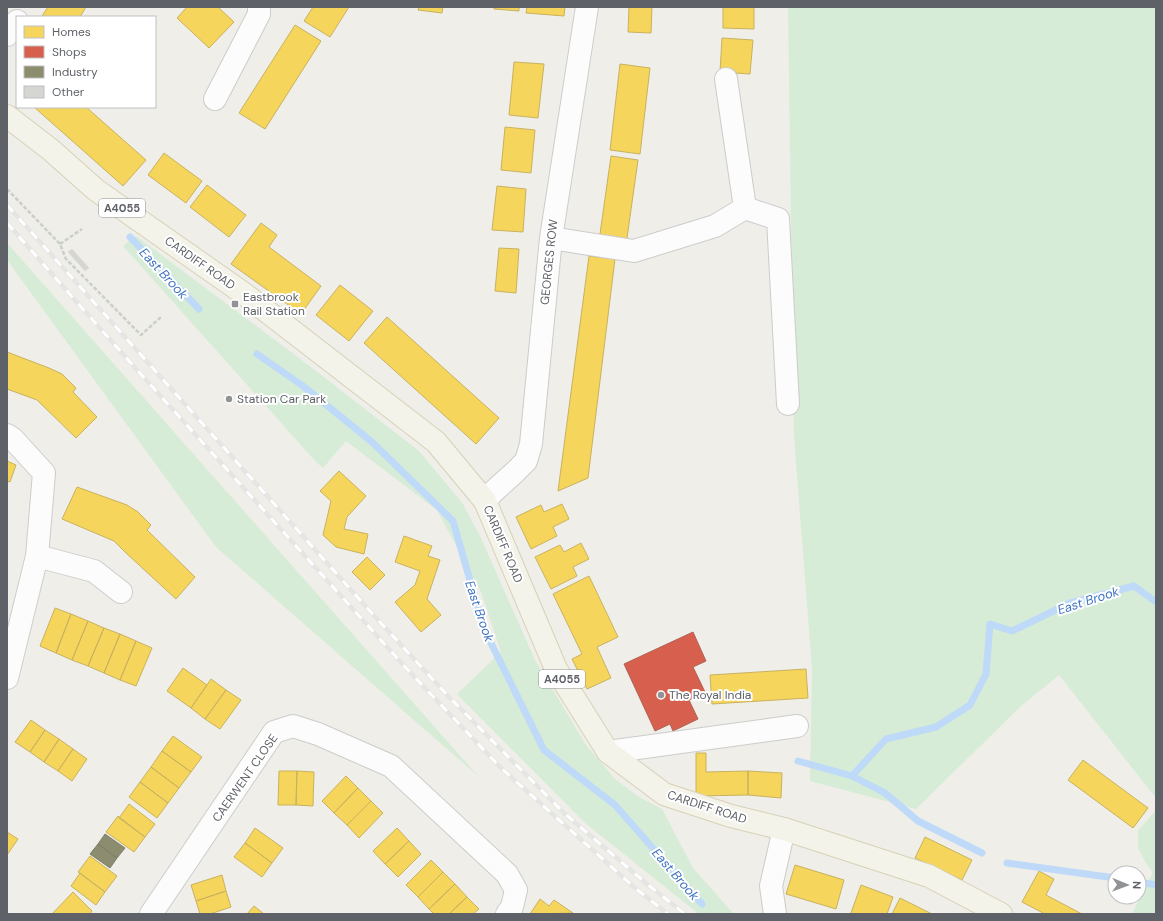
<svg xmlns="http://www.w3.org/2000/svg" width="1163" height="921" viewBox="0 0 1163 921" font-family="'DM Sans',sans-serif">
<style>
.green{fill:#d6ecd6}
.homes{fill:#f6d55c;stroke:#c8b260}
.shops{fill:#d6604d;stroke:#b26155}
.industry{fill:#8c8c6e;stroke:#7e7f6c}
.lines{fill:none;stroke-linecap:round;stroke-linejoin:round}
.stream{stroke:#bedaf8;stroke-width:7}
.building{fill:#d5d5d2;stroke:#deddd8}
.minor-casing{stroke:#cccccb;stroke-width:24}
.major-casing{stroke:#d8d1b6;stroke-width:24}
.path{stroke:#cacfcc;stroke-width:2.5;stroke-dasharray:4 2;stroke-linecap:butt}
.minor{stroke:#fdfcfc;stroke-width:22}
.major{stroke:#f4f3e9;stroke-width:22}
.rail-casing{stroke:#e5e5e4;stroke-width:4.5}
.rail{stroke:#fff;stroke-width:3;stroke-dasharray:9;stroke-linecap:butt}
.poi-dot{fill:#919395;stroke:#fff;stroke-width:1.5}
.labels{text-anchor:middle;stroke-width:4;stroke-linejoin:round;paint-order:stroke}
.shield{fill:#fff;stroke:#8e9195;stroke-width:1}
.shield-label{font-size:11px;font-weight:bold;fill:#5e6268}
.street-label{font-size:12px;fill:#5e6268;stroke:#fff}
.poi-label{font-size:12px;fill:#5e6268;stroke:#fff;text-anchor:start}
.water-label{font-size:13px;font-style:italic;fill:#4074c2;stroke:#fff}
</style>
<rect width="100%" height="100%" fill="#efeee9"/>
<!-- green -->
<path class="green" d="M788,7h368v791l-97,-123 -39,32 -104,102 -106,-28 2,-113 -18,-231z
M136,236l171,128 112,87 44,53 17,32 55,124 51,85 29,34 24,18 23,12 31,59 41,46h-35l-114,-91 -128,-129 44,-42 -20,-60 -44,-82 -91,-69 -23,27 -7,-6 -193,-216z
M7,243l471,533 -262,-229 -209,-287z
M1156,810v104h-24l21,-42 -7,-9 -8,-15v-17z"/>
<!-- homes -->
<path class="homes" d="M48,7h38l-6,10h-36l-2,-1z
M187,7h31l16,15 -25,26 -32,-30z
M313,7h36l-19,30 -26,-16z
M419,7h24l-1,6 -24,-3z
M494,7h25v4l-25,-2z
M527,7h38l-1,9 -38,-3z
M629,7h23l-1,26 -23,-1z
M723,7h31v22l-31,-1z
M295,25l26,16 -56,88 -26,-16z
M722,38l31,2 -3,34 -30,-2z
M514,62l30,2 -6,54 -29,-3z
M620,64l30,4 -10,86 -30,-4z
M34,107h52l60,53 -23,26z
M505,127l30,3 -4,43 -30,-3z
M164,153l38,28 -16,22 -38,-28z
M611,156l27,4 -12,85 -27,-4z
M207,185l39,30 -17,22 -39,-30z
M497,186l29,3 -3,43 -31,-2z
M261,223l16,12 -8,12 52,39 -20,28 -70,-50z
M499,248l20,1 -3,44 -21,-2z
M589,256l26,3 -27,219 -30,13z
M340,285l33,26 -24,30 -33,-26z
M387,317l112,101 -23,26 -112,-101z
M7,352l42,16 13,6 14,14 -3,4 24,25 -21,21 -39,-38 -30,-11z
M7,461l9,4 -6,17 -3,-1z
M339,471l27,25 -19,21 -3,12 24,5 -4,20 -28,-7 -13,-12 8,-34 -11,-10z
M77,487l50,18 11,7 13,13 -4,5 48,47 -19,22 -50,-46 -12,-12 -52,-22z
M562,504l7,15 -16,8 4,9 -26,13 -15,-32 25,-12 3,7z
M404,536l28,10 -4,10 12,4 -13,39 14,16 -20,17 -26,-30 20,-17 5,-14 -25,-9z
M581,543l8,16 -16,8 4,9 -26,13 -16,-32 25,-12 4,7z
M367,557l18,18 -15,15 -18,-18z
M589,576l29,61 -21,10 14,31 -24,11 -15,-30 10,-5 -29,-60z
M55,608l16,6 -15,39 -16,-7z
M71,614l17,7 -16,39 -16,-7z
M88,621l16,7 -16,38 -16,-6z
M104,628l16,6 -16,39 -16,-7z
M120,634l16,7 -16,39 -16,-7z
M136,641l16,7 -16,38 -16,-6z
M183,668l24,17 -16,23 -24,-17z
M806,669l2,29 -96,6 -2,-29z
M211,679l15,11 -21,29 -14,-11z
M226,690l15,10 -21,29 -15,-10z
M31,720l14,10 -15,22 -15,-10z
M45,730l14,9 -15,23 -14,-10z
M173,736l29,21 -11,15 -29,-21z
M59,739l14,10 -15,22 -14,-9z
M73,749l14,10 -15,22 -14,-10z
M162,751l29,21 -12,16 -28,-21z
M696,753h10v19l42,-1v24l-52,1z
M1083,760l65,48 -15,20 -65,-48z
M151,767l28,21 -11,15 -28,-21z
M279,771h18l-1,34h-18z
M297,771l17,1 -1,34 -17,-1z
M748,771l34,2 -1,25 -33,-3z
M346,776l12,12 -24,25 -12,-12z
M140,782l28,21 -11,15 -28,-21z
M358,788l13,13 -24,24 -13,-12z
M371,801l12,12 -24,25 -12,-13z
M129,804l26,20 -10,13 -26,-19z
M118,816l27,21 -11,15 -28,-20z
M255,828l28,20 -11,15 -27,-20z
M397,828l12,13 -24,23 -12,-13z
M7,832l11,7 -11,16z
M925,837l47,23 -10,20 -47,-22z
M409,841l12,13 -23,23 -13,-13z
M245,843l27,20 -10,14 -28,-20z
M90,856l27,20 -12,16 -27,-20z
M431,860l12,12 -25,25 -12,-12z
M795,865l49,15 -8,29 -50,-15z
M1039,871l15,8 -8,16 36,19h-37l-23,-12z
M443,872l12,12 -26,25 -11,-12z
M80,873l25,19 -9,13 -25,-19z
M222,875l4,16 -30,10 -5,-16z
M455,884l12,13 -18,17h-15l-5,-5z
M861,885l32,12 -6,17h-34l-2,-1z
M226,891l5,16 -21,7h-10l-4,-13z
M73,892l19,19 -2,3h-38z
M467,897l12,12 -6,5h-24z
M900,898l32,16h-40z
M540,899l9,7 5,-6 19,13 -43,1z
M254,906l10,8h-17z"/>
<!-- shops -->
<path class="shops" d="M693,632l13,29 -13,6 12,25 -16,8 9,19 -25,12 -3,-7 -15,7 -31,-67z"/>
<!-- industry -->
<path class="industry" d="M105,834l20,14 -8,10 -19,-14z
M98,844l19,14 -7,10 -20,-14z"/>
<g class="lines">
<!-- stream -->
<path class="stream" d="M130,237l69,72
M257,354l46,32 69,56 81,79 31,108 60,121 71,55 87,99
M798,761l54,15 34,-37 50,-12 34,-22 16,-31 4,-50 22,7 58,-28 64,-17 22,16
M852,776l33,17 33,28 64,32
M1007,863l108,15
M1139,882l17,3"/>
</g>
<!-- building -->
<path class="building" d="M72,249l17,19 -4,3 -17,-19z"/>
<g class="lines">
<!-- minor casing -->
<g class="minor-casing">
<path id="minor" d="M7,35l10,-14
M726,79l19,129
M215,99l44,-85v-7
M551,238l83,13 81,-25 30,-18 33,11 10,185
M7,435l6,4 31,34 -7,83 -30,122
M485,501l8,-9 22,-20 11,-11 5,-17 20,-206 36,-231
M37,556l57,15 27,21
M608,752l189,-26
M151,914l123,-182 19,-6 25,8 73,32 116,108 9,16 -4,17 -5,7
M775,914l-4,-28 13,-57"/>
</g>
<!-- major casing -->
<g class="major-casing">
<path id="major" d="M7,116l44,34 45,40 147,103 193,149 49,59 71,168 52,83 56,42 67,22 53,13 145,47 72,38"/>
</g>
<!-- path -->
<path class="path" d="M7,189l53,55 6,15 75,76 20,-18
M60,244l22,-15"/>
<!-- minor -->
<use href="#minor" class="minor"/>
<!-- major -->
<use href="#major" class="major"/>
<!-- rail casing -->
<g class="rail-casing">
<path id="rail" d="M7,205l362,405 80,87 115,116 83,71 38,30
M7,223l122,138 278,308 93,98 135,121 33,26"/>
</g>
<!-- rail -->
<use href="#rail" class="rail"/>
</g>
<!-- markers -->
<g class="poi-dot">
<rect x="231" y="300" width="8" height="8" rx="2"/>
<circle cx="229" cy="399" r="4"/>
<circle cx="661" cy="695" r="4"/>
</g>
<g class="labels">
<!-- shield labels -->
<g class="shield">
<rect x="99" y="199" width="46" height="18" rx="3"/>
<rect x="539" y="670" width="46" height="18" rx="3"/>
</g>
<g class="shield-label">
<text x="122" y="212">A4055</text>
<text x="562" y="683">A4055</text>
</g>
<!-- street labels -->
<g class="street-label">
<text transform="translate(549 262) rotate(-84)" y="4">GEORGES ROW</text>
<text transform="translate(200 263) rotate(35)" y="4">CARDIFF ROAD</text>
<text transform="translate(503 544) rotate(67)" y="4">CARDIFF ROAD</text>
<text transform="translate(245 778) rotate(-55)" y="4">CAERWENT CLOSE</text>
<text transform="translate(707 807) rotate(18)" y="4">CARDIFF ROAD</text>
</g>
<!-- poi labels -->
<g class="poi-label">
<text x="243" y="301">Eastbrook<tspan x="243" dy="14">Rail Station</tspan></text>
<text x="237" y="403">Station Car Park</text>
<text x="669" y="699">The Royal India</text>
</g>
<!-- water labels -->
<g class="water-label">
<text transform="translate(164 273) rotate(47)" y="5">East Brook</text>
<text transform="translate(1088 600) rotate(-18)" y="5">East Brook</text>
<text transform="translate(480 611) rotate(71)" y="5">East Brook</text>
<text transform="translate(676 874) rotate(49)" y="5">East Brook</text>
</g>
</g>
<!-- border -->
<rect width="1163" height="921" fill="none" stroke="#5e6268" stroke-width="16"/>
<!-- legend -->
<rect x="16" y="16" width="140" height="92" fill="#ffffff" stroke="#bfc0c3"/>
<rect x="24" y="26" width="20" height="12" fill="#f6d55c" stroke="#bfc0c3"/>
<text x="52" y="36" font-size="12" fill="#5e6268">Homes</text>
<rect x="24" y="46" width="20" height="12" fill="#d6604d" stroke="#bfc0c3"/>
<text x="52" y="56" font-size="12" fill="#5e6268">Shops</text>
<rect x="24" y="66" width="20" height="12" fill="#8c8c6e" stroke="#bfc0c3"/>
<text x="52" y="76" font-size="12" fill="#5e6268">Industry</text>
<rect x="24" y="86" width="20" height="12" fill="#d5d5d2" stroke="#bfc0c3"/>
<text x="52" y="96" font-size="12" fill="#5e6268">Other</text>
<!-- north arrow -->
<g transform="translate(1127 885) rotate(91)"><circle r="19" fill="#ffffff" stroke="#bfc0c3"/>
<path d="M0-3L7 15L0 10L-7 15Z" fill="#919395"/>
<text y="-6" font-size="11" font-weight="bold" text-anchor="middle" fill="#5e6268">N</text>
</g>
</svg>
